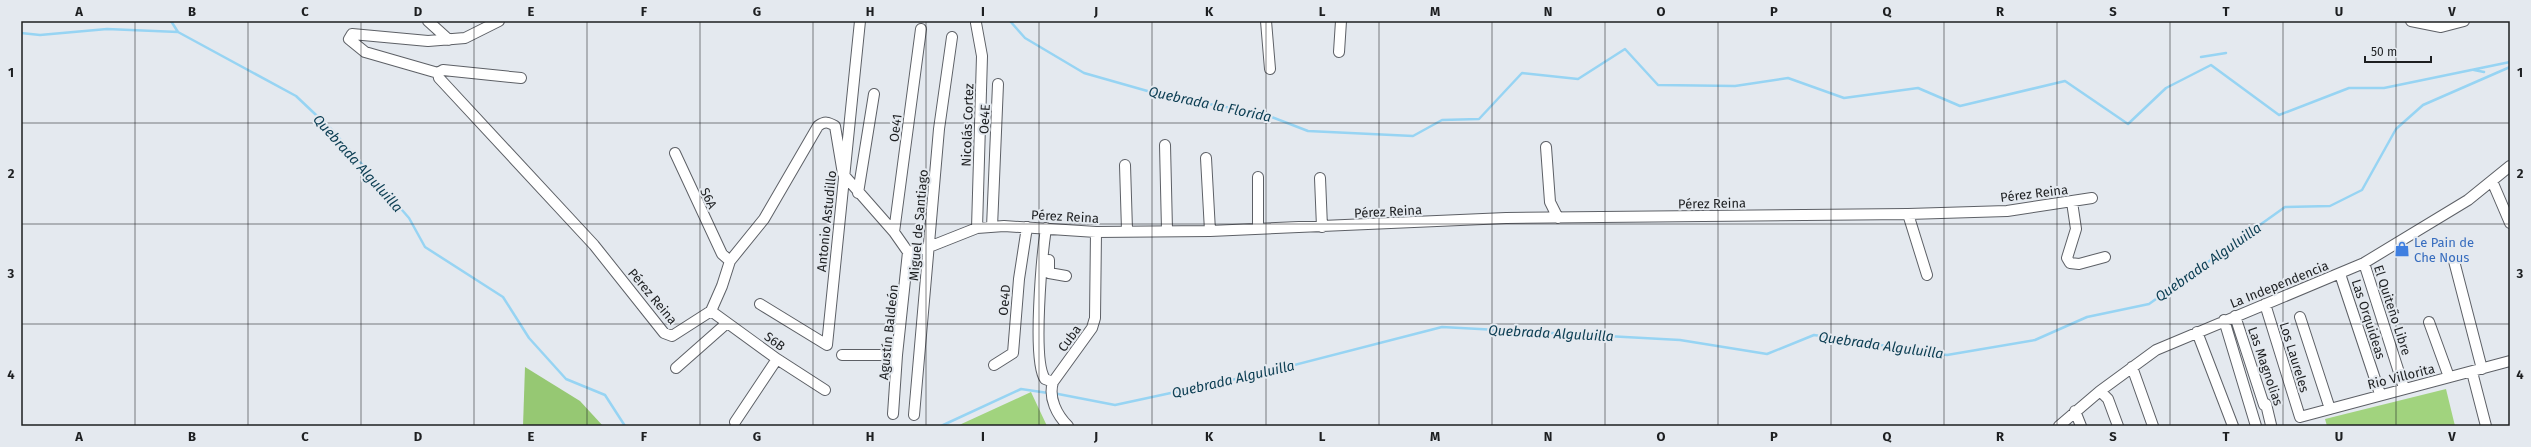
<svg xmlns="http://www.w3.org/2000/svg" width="2531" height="447" viewBox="0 0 2531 447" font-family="'Fira Sans',sans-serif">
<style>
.green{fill:#a1d37e}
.forest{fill:#96c873}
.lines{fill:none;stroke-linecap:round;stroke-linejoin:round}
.stream{stroke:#97d4f3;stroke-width:2.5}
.minor-casing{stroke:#5d6066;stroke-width:12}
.minor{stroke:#fff;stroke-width:10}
.grid{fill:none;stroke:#1d1f21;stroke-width:1;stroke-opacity:0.55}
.labels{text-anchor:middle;stroke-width:4;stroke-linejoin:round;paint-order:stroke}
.street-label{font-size:13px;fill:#1d1f21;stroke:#e4e9ef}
.shop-label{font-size:13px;fill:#366cbe;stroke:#e4e9ef;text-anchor:start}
.water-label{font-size:14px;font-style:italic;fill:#0f4055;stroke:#e4e9ef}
.neatline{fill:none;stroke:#1d1f21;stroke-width:1.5}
.grid-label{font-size:13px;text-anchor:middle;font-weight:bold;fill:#1d1f21}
</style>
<rect width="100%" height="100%" fill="#e4e9ef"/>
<!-- green -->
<path class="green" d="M2446,389l9,37h-128l-2,-7z
M1031,392l16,34h-90z"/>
<!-- forest -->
<path class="forest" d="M525,367l55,34 23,25h-80z"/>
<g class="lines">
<!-- stream -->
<path class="stream" d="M171,21l7,11
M1010,21l15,17 59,35 81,23 99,18 44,17 105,5 29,-16 37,-1 43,-46 56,6 47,-30 33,36 77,1 53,-8 56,20 74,-10 42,18 105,-25 63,43 38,-36 45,-23 68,50 70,-27h35l126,-26
M21,33l19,2 67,-6 71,3 118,64 37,35 76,87 16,29 78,50 26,41 37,41 39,16 20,31
M2201,57l25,-4
M2474,70l10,2
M1053,393l62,12 144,-31 183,-47 238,13 87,14 47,-19 133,20 88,-15 52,-23 62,-13 136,-97 45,-1 32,-16 34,-61 27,-24 87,-38
M941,426l80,-37 27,4"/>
<!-- minor casing -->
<g class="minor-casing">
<path id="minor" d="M428,21l21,19
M1266,21l4,48
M2411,21l30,6 23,-6
M976,23l6,33 -5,172
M1339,52l2,-31
M438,73l-73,-21 -16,-13 3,-5 76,7 37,-3 34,-17
M521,78l-78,-8 -5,3 1,5 155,167 70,88 8,3 39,-25 11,-25 8,-25 34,-42 54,-93c7,-5 10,-4 17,0l8,48 51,58 14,20 21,-5 48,-19 27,-2 92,6 114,-1 296,-13 402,-4 99,-3 85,-13
M1165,145l2,85
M1546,147l4,55 8,16
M675,153l47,101 8,7
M1206,158l4,73
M1125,165l2,65
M1320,178l2,49
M2492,181l18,42
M858,193l16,-99
M2072,202l4,27 -9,29 3,5 9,1 26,-7
M1908,214l19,61
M992,227l6,-143
M1258,227v-50
M1046,228c-4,27 -14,133 -1,151l8,3
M894,232l27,-203
M1049,260v13l17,3
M2454,261l28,108
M2364,263l40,125
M2340,274l40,120
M760,304l67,41 33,-324
M2265,304l35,113 210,-56
M711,311l66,48 48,31
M2235,316l29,89 2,-1 5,21
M2300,317l30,92
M2224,320l32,106
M2429,322l20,55
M2197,332l36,94
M842,355h55
M994,365l19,-12 6,-74 8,-52
M2132,367l21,59
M676,368l51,-45
M2472,372l14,54
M2100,391l8,8 10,27
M2075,411l6,15
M893,414l4,-59 11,-103
M914,415l25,-286 13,-92
M735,422l42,-63
M1068,426c-11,-11 -20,-28 -15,-44l39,-54 3,-10 1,-86
M2059,426l41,-35 56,-41 208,-87 104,-63 42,-34"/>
</g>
<!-- minor -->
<use href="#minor" class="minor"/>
</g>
<!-- grid -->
<path class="grid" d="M135,21v405M248,21v405M361,21v405M474,21v405M587,21v405M700,21v405M813,21v405M926,21v405M1039,21v405M1152,21v405M1266,21v405M1379,21v405M1492,21v405M1605,21v405M1718,21v405M1831,21v405M1944,21v405M2057,21v405M2170,21v405M2283,21v405M2396,21v405M21,123h2489M21,224h2489M21,324h2489"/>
<!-- icons -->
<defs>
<g id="shop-bare" transform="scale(1.2)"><path d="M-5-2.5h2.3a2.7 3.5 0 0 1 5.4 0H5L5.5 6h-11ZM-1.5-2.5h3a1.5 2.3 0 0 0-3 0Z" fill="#3f7fe0" stroke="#e4e9ef" stroke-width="2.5" paint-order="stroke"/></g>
</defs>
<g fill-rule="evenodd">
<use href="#shop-bare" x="2402" y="249"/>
</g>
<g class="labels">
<!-- street labels -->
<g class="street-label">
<text transform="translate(984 119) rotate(-87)" y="5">Oe4E</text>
<text transform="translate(967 125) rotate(-88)" y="5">Nicolás Cortez</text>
<text transform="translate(895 128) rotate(-83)" y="5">Oe41</text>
<text transform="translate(2034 193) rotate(-7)" y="5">Pérez Reina</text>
<text transform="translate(709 198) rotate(64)" y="5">S6A</text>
<text transform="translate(1712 203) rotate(-1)" y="5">Pérez Reina</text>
<text transform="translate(1388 211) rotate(-3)" y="5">Pérez Reina</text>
<text transform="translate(1065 216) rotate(3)" y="5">Pérez Reina</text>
<text transform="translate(826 221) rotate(-84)" y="5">Antonio Astudillo</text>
<text transform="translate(918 225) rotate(-85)" y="5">Miguel de Santiago</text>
<text transform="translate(2279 284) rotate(-22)" y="5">La Independencia</text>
<text transform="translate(653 296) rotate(50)" y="5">Pérez Reina</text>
<text transform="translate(1004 300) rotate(-85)" y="5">Oe4D</text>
<text transform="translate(2393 310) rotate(72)" y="5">El Quiteño Libre</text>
<text transform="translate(2369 319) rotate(72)" y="5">Las Orquideas</text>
<text transform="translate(888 332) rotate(-84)" y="5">Agustín Baldeón</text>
<text transform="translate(1069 338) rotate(-54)" y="5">Cuba</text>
<text transform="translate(775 341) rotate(36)" y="5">S6B</text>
<text transform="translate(2295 357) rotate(73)" y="5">Los Laureles</text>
<text transform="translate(2266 366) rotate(71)" y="5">Las Magnolias</text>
<text transform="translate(2401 376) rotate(-14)" y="5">Rio Villorita</text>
</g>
<!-- shop labels -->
<g class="shop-label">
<text x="2414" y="247">Le Pain de<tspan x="2414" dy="15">Che Nous</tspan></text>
</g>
<!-- water labels -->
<g class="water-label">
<text transform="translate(1210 104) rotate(12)" y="5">Quebrada la Florida</text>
<text transform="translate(358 163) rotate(48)" y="5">Quebrada Alguluilla</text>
<text transform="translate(2208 262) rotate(-35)" y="5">Quebrada Alguluilla</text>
<text transform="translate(1551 333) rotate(3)" y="5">Quebrada Alguluilla</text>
<text transform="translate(1881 345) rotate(8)" y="5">Quebrada Alguluilla</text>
<text transform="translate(1233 379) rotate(-13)" y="5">Quebrada Alguluilla</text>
</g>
</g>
<!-- border -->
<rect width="2531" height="447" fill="none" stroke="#e4e9ef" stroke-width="44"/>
<!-- scale -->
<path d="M2365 56v6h66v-6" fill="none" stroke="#1d1f21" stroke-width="2"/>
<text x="2371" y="56" font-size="12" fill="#1d1f21" stroke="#e4e9ef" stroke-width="3" paint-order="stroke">50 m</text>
<rect x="22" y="22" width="2487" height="403" class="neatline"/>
<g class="grid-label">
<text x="79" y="16">A</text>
<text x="192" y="16">B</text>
<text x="305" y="16">C</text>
<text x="418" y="16">D</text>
<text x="531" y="16">E</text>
<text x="644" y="16">F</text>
<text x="757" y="16">G</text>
<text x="870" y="16">H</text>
<text x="983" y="16">I</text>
<text x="1096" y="16">J</text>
<text x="1209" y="16">K</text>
<text x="1322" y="16">L</text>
<text x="1435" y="16">M</text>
<text x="1548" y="16">N</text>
<text x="1661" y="16">O</text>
<text x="1774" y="16">P</text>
<text x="1887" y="16">Q</text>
<text x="2000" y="16">R</text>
<text x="2113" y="16">S</text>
<text x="2226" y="16">T</text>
<text x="2339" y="16">U</text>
<text x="2452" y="16">V</text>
<text x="11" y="77">1</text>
<text x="2520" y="77">1</text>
<text x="11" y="178">2</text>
<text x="2520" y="178">2</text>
<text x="11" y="278">3</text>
<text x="2520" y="278">3</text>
<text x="11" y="379">4</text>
<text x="2520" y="379">4</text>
<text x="79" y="441">A</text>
<text x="192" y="441">B</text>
<text x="305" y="441">C</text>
<text x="418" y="441">D</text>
<text x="531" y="441">E</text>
<text x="644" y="441">F</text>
<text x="757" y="441">G</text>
<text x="870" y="441">H</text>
<text x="983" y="441">I</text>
<text x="1096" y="441">J</text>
<text x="1209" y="441">K</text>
<text x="1322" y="441">L</text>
<text x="1435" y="441">M</text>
<text x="1548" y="441">N</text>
<text x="1661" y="441">O</text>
<text x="1774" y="441">P</text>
<text x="1887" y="441">Q</text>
<text x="2000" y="441">R</text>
<text x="2113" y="441">S</text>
<text x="2226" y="441">T</text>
<text x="2339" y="441">U</text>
<text x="2452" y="441">V</text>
</g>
</svg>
